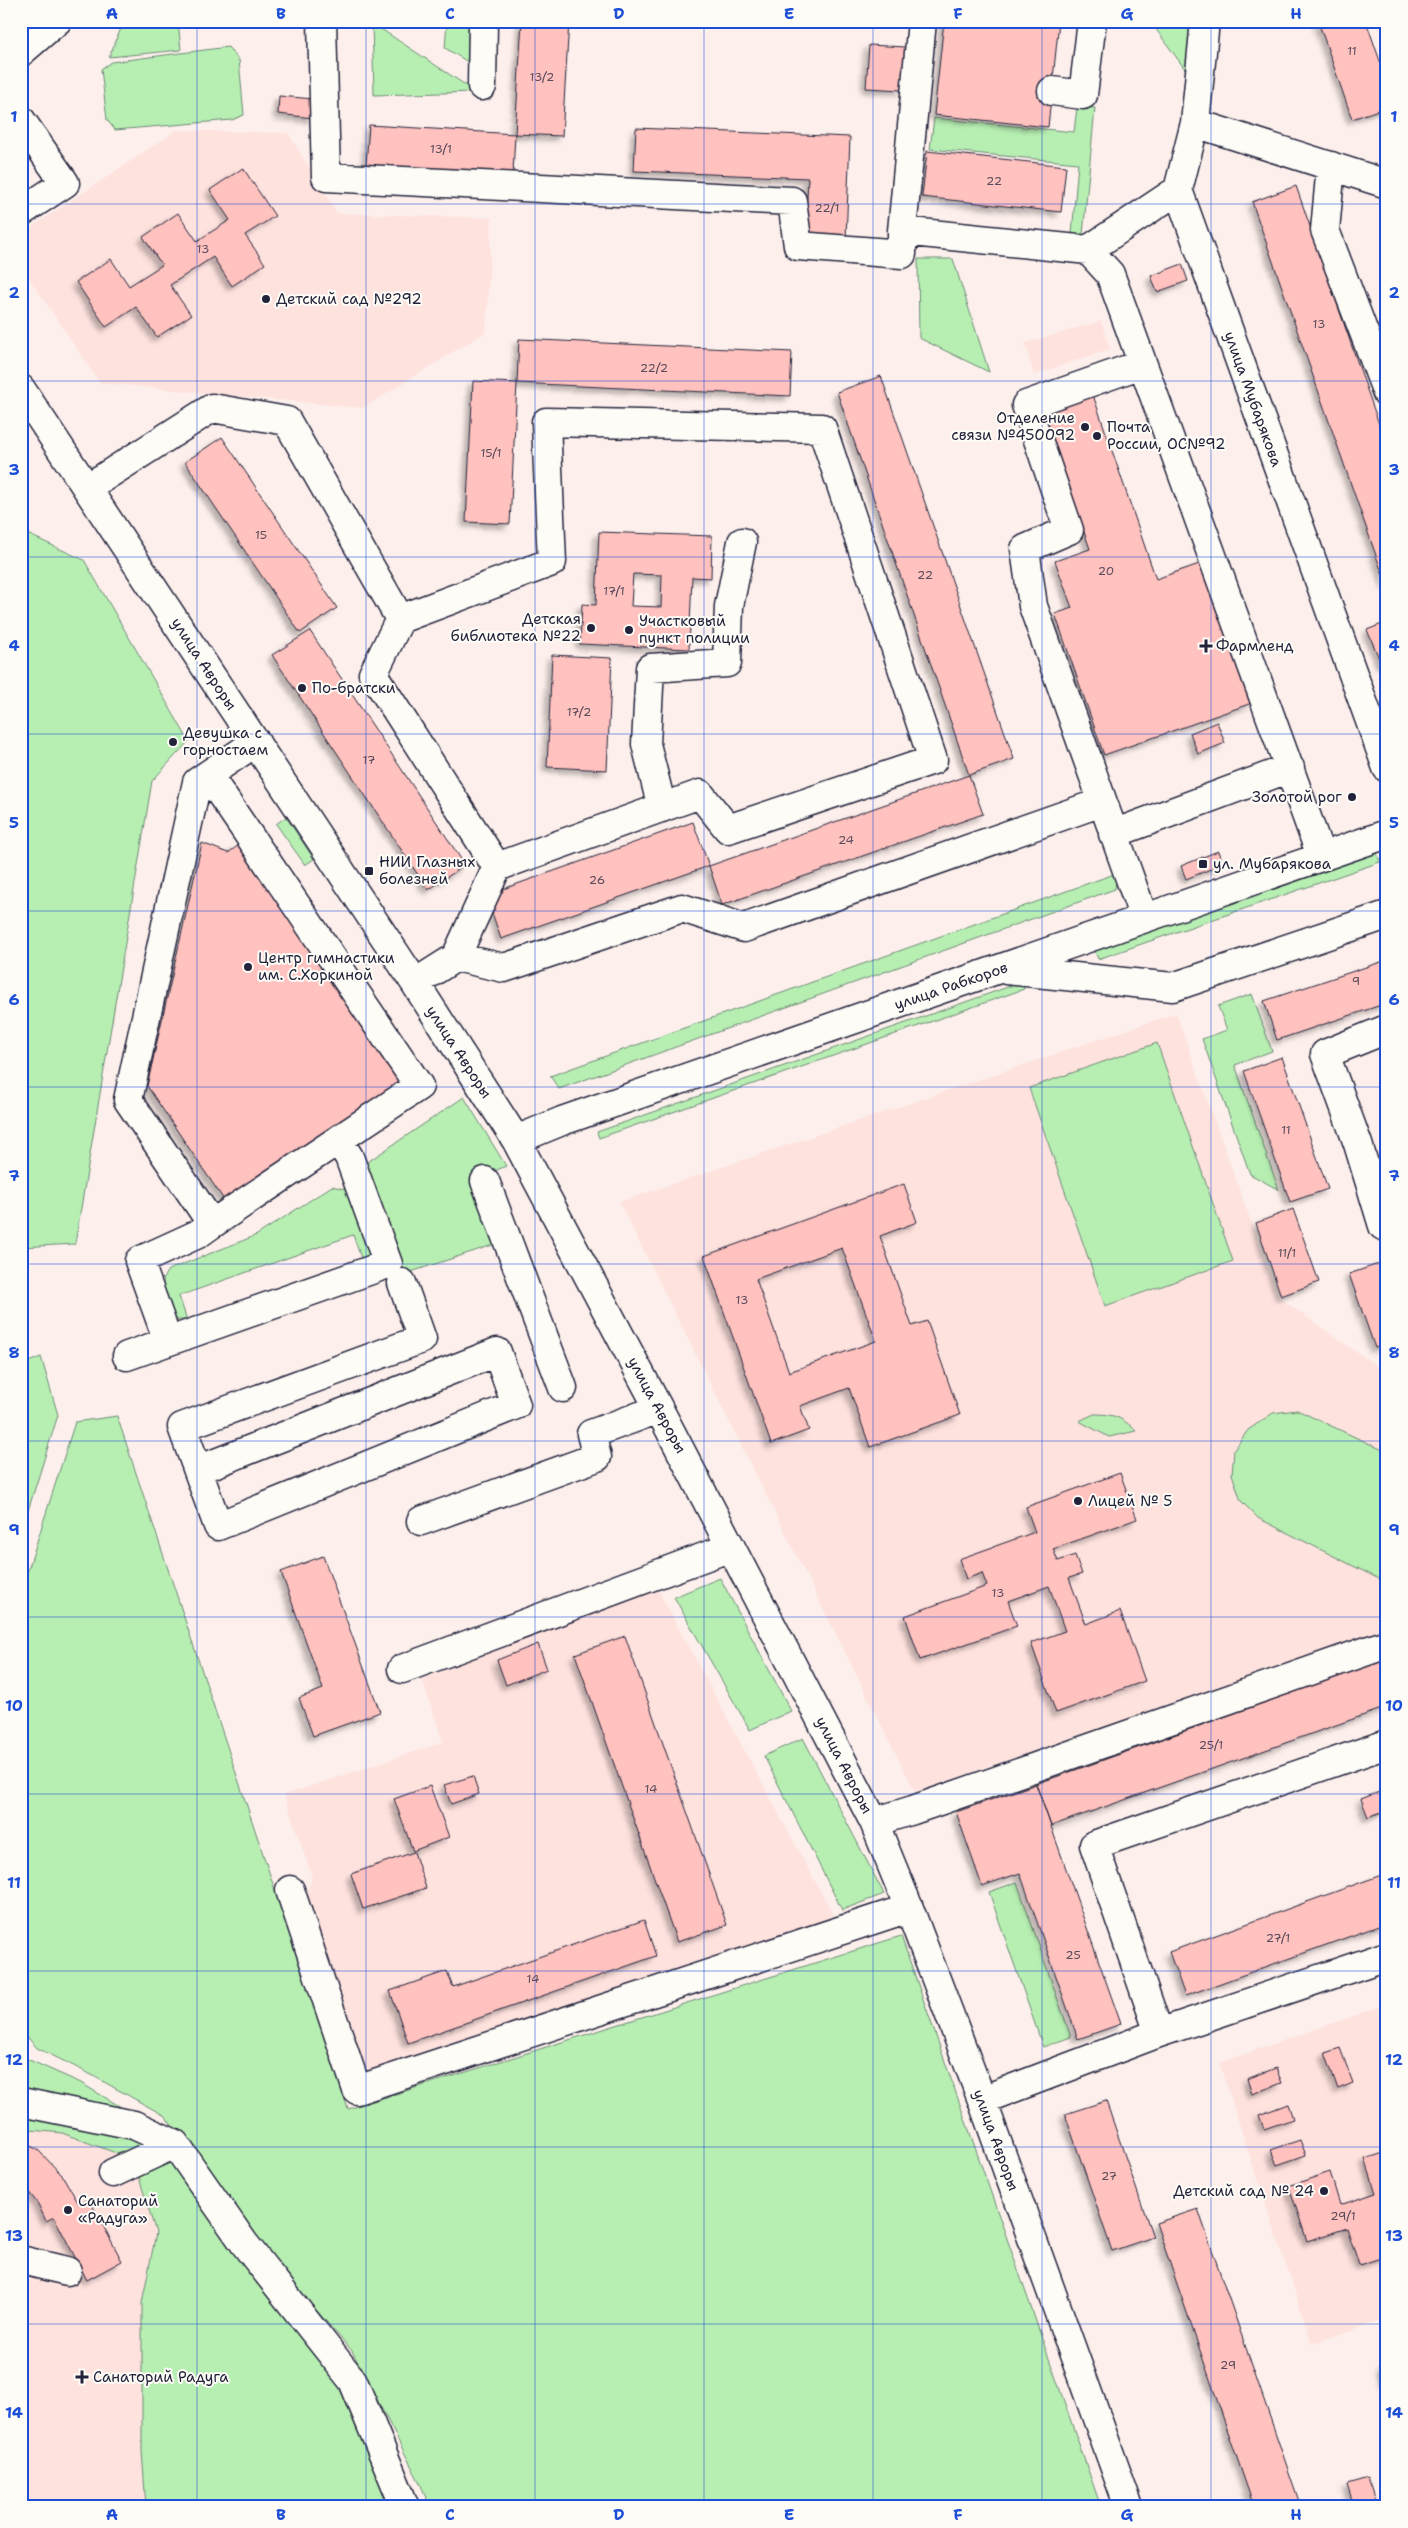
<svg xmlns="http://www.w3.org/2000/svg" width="1408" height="2528" viewBox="0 0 1408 2528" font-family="'Shantell Sans',sans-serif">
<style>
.built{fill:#fee2de}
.green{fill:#b7efb2;stroke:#6c8876}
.building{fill:#ffc2be;stroke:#22223b;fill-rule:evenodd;filter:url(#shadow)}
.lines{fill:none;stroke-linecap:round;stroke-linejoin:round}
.minor-casing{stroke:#22223b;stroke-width:31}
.minor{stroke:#fdfcf7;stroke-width:28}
.grid{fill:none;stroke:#1d4ed8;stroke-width:1;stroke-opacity:0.55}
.poi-dot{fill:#22223b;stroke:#fdfcf7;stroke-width:2}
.labels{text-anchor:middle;stroke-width:4;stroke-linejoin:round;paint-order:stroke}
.number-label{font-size:12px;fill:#594a5c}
.poi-label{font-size:15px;fill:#22223b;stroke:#fdfcf7;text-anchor:start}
.street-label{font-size:15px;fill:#22223b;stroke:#fdfcf7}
.neatline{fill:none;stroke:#1d4ed8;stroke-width:2}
.grid-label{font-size:16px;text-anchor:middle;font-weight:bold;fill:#1d4ed8}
</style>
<defs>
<filter id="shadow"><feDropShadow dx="-4.5" dy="4.5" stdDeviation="2.5" flood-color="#0004"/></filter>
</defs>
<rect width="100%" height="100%" fill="#fdf0ec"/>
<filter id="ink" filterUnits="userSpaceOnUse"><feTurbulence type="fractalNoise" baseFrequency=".02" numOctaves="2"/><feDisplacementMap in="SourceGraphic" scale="10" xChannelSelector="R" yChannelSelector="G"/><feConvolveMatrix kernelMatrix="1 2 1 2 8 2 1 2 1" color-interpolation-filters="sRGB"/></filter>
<g filter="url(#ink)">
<!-- built -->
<path class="built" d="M177,130l111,3 49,80 155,5 -6,114 -123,76 -263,-25 -79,-117v-32z
M1101,321l9,28 -76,26 -9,-32z
M1176,1013l102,284 109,76v256l-472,163 -296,-590z
M655,1584l180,334 -466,156 -20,-17 -48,-143 11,-37 -28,-82 159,-53 -21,-63z
M1387,2004v314l-75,26 -93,-281z
M21,2129l41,4 70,26 6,15 18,59 -14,70v148l4,56h-125z"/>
<!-- green -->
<path class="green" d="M124,21h54l3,29 -72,7z
M447,21h33l-2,47 -33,-20z
M1150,21h46l-6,55z
M372,23l104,69 -102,3z
M228,47l11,13 5,55 -12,5 -117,10 -8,-10 -6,-51 10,-7z
M1077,107l18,1 -12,127 -11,-1 6,-71 -148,-14 4,-31 140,14z
M918,259h35l36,113 -70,-34z
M21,531l63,29 105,181 -37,40 -77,463 -54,3z
M286,817l28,42 -9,6 -29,-41z
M1377,853l3,9 -282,97 -4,-10z
M1117,873l-2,16 -556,200 -9,-13z
M1022,982l2,7 -425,149 -2,-6z
M1252,994l20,57 -37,14 44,125 -29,-16 -48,-135 25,-9 -9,-24z
M1157,1043l76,218 -128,45 -76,-218z
M464,1097l42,69 -27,12 23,64 -97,32 -38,-101 -1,-10z
M332,1186l16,4 23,60 -3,5 -7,3 -8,-23 -174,61 8,24h-13c-6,-17 -18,-35 -6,-50l89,-35z
M41,1357l17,58 -37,118v-168z
M1297,1410l90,42v131l-129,-65 -17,-17 -9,-27 2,-24 14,-20 25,-17z
M1094,1414c19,0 28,3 42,17l-27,6 -30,-16z
M117,1416l231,693 553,-173 200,571h-671l-10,-24 -68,-132 -105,-120 -82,-115 -77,-43 -51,-25 -16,-18v-438l54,-170z
M720,1578l71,133 -41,19 -76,-133z
M803,1738l81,156 -42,16 -78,-154z
M1017,1882l54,155 -28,10 -54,-155z
M21,2053l6,6 54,24 70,42 13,21 -32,13 -70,-26 -41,-4z
M169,2154l159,206 71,147h-253l-4,-56v-148l14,-70 -18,-59z"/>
<!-- building -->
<path class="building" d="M522,21h47l-7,115 -47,-2z
M944,21h115l-11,106 -114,-12z
M1318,21h48l21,60v26l-35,12z
M869,45l36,2 -3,43 -36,-2z
M279,96l35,3 -1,19 -35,-4z
M369,125l146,9 -2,39 -147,-8z
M636,128l214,9 -4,102 -41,-1 3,-60 -174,-7z
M927,151l139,15 -5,46 -139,-15z
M243,168l32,48 -30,19 20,29 -33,22 -19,-29 -43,28 21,30 -34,22 -21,-30 -30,20 -30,-45 35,-23 18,27 33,-21 -19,-28 35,-24 19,28 33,-21 -20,-30z
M1296,186l91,261v140l-135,-385z
M1182,264l6,17 -31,11 -6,-16z
M519,339l273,13 -2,44 -273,-13z
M881,376l133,383 -45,16 -132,-383z
M473,381l44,2 -7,141 -44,-2z
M1092,392l64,187 46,-16 50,140 -148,52 -49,-141 17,-6 -17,-47 35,-12 -49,-140z
M222,437l115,171 -37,25 -115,-171z
M599,532l113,4 -1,42 -19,-1 -3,72 -109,-5 2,-40 14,1zM633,574l29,1 -1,32 -30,-1z
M1387,622v40l-5,3 -15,-35z
M310,631l155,234 -37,25 -156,-235z
M552,655l60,3 -5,112 -60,-3z
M1217,722l8,21 -27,11 -8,-21z
M969,775l14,39 -261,91 -13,-39z
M693,822l16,44 -208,73 -15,-44z
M202,843l26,10 11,-8 162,237 -177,118 -77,-114z
M1218,851l5,13 -37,15 -5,-13z
M1387,960v43l-110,37 -13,-39z
M1282,1057l46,132 -38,13 -46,-131z
M904,1184l13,38 -37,14 32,90 15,-5 33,94 -90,32 -21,-59 -49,18 9,24 -38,14 -67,-188zM842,1248l34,93 -87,31 -33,-93z
M1293,1209l26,73 -38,14 -25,-73z
M1387,1261v83l-12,4 -26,-74z
M1120,1473l17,46 -84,30 5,12 17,-6 7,19 -13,4 17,46 34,-13 25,70 -89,32 -25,-70 34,-12 -16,-45 -41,15 9,25 -97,34 -15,-44 82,-30 -5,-13 -16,6 -7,-20 76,-27 -9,-25z
M323,1556l57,156 -67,24 -14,-38 24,-9 -42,-117z
M625,1636l102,289 -50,17 -102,-288z
M538,1644l9,25 -41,16 -9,-25z
M1387,1659v48l-336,119 -15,-42z
M473,1776l6,18 -28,10 -7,-19z
M1036,1784l85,240 -43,15 -58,-166 -38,13 -26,-74z
M430,1786l19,51 -36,14 -19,-52z
M1387,1789v21l-19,7 -7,-18z
M414,1852l12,36 -63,21 -12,-35z
M1387,1873v50l-202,73 -16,-44z
M644,1920l12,36 -248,87 -18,-52 57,-20 6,16z
M1340,2048l13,35 -15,6 -13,-36z
M1276,2068l6,15 -30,11 -5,-15z
M1106,2101l47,136 -41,14 -47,-137z
M1288,2104l5,15 -29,10 -5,-14z
M1300,2140l6,15 -29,10 -6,-15z
M21,2141l17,9 24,25 17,29 10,-5 33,62 -35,19 -33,-63 -8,4 -8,-17 -17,-22z
M1387,2152v104l-28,9 -12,-37 -40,13 -18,-55 41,-14 10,33 36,-12 -11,-34z
M1198,2209l103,298h-47l-98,-284z
M1387,2365v21l-7,-19z
M1368,2479l9,28h-23l-7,-22z"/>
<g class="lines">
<!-- minor casing -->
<g class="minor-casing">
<path id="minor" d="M322,21l4,156 466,24 6,45 104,8v-23
M922,21l-20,210 186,19
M1205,21l-10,102 -17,67 209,578
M21,52l36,-31
M482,86l1,-65
M1052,91l31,4 9,-74
M21,120l44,63 -44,29
M1195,123l192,61
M1331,166l-6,64 62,163
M1178,190l-90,60 22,24 211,582
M1142,364l-116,41 43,125 -44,19 8,57 111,312
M21,389l394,594 101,157 143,269 215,413 35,86 73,192 147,407
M87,488l125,-80 75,13 113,198
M208,775l211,311 -207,138 -84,-124 69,-318 59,-40
M662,808l-16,-64 4,-76 77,-5 2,-57 13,-64
M1113,834l177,-66
M456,957l48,11 178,-60 62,20 358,-126
M1006,970l167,17 214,-72
M415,983l41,-26 41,-90 203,-73 28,35 205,-69 -111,-332 -276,-6 6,140 -152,57 -27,55 124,193
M1387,1029l-62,25 33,90 25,82 4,2
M516,1140l46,-19 825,-287
M485,1181l78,207
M168,1341l-29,-80 59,-27 14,-10
M127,1356l261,-92 -39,-107 -11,-17
M198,1470l299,-118 19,53 -298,121 -36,-99 240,-88 -20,-56
M421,1521l176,-64 -6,-23 68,-25
M402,1669l329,-122
M874,1822l39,-12 474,-166
M290,1890l67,200 552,-182
M1159,2033l-65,-188 293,-101
M982,2100l177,-67 228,-77
M21,2102l113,23 41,19
M113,2173l62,-29 69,99 109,138 52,126
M21,2260l46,11"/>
</g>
<!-- minor -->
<use href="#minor" class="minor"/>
</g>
</g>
<!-- grid -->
<path class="grid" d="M197,21v2486M366,21v2486M535,21v2486M704,21v2486M873,21v2486M1042,21v2486M1211,21v2486M21,204h1366M21,381h1366M21,557h1366M21,734h1366M21,911h1366M21,1087h1366M21,1264h1366M21,1441h1366M21,1617h1366M21,1794h1366M21,1971h1366M21,2147h1366M21,2324h1366"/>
<!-- markers -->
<g class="poi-dot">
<circle cx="266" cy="299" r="5"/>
<circle cx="1085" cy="427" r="5"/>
<circle cx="1097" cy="436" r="5"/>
<circle cx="591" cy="628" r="5"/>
<circle cx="629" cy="630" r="5"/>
<path d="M1203.5 638.5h5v5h5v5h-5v5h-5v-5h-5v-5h5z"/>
<circle cx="302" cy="688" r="5"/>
<circle cx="173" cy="742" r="5"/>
<circle cx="1352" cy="797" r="5"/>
<rect x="1198" y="859" width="10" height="10" rx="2.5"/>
<rect x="364" y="866" width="10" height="10" rx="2.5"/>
<circle cx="248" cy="967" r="5"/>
<circle cx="1078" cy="1501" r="5"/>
<circle cx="1324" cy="2191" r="5"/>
<circle cx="68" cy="2210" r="5"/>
<path d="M79.5 2369.5h5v5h5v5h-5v5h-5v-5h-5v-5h5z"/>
</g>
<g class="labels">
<!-- number labels -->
<g class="number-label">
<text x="1352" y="55">11</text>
<text x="542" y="81">13/2</text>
<text x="441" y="153">13/1</text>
<text x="994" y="185">22</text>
<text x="827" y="212">22/1</text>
<text x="203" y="253">13</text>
<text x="1319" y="328">13</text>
<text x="654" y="372">22/2</text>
<text x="491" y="457">15/1</text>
<text x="261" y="539">15</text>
<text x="1106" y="575">20</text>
<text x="925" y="579">22</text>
<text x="614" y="595">17/1</text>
<text x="579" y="716">17/2</text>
<text x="369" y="764">17</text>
<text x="846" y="844">24</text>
<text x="597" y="884">26</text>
<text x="1356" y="985">9</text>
<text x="1286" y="1134">11</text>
<text x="1287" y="1257">11/1</text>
<text x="742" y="1304">13</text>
<text x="998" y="1597">13</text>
<text x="1211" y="1749">25/1</text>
<text x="651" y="1793">14</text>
<text x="1278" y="1942">27/1</text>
<text x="1073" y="1959">25</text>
<text x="533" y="1983">14</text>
<text x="1109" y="2180">27</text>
<text x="1343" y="2220">29/1</text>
<text x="1228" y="2369">29</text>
</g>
<!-- poi labels -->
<g class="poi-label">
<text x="276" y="304">Детский сад №292</text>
<text x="1075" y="423" text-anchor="end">Отделение<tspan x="1075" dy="17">связи №450092</tspan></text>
<text x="1107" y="432">Почта<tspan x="1107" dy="17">России, ОС№92</tspan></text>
<text x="581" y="624" text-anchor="end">Детская<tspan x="581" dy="17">библиотека №22</tspan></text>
<text x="639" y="626">Участковый<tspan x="639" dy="17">пункт полиции</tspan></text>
<text x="1216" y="651">Фармленд</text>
<text x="312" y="693">По-братски</text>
<text x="183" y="738">Девушка с<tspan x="183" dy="17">горностаем</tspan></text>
<text x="1342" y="802" text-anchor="end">Золотой рог</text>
<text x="379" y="867">НИИ Глазных<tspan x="379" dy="17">болезней</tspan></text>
<text x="1213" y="869">ул. Мубарякова</text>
<text x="258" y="963">Центр гимнастики<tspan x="258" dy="17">им. С.Хоркиной</tspan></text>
<text x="1088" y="1506">Лицей № 5</text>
<text x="1314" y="2196" text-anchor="end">Детский сад № 24</text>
<text x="78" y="2206">Санаторий<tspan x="78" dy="17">«Радуга»</tspan></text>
<text x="93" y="2382">Санаторий Радуга</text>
</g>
<!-- street labels -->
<g class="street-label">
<text transform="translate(1253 399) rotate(70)" y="5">улица Мубарякова</text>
<text transform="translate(204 664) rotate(57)" y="5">улица Авроры</text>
<text transform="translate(951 986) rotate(-19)" y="5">улица Рабкоров</text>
<text transform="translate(459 1052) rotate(57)" y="5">улица Авроры</text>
<text transform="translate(657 1405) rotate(62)" y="5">улица Авроры</text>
<text transform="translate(844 1765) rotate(63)" y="5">улица Авроры</text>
<text transform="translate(996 2140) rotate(70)" y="5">улица Авроры</text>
</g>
</g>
<!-- margin -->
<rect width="1408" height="2528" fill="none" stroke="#fdfcf7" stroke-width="55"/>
<rect x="28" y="28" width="1352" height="2472" class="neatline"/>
<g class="grid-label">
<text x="112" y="19">A</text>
<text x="281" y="19">B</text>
<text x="450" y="19">C</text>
<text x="619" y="19">D</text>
<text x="789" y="19">E</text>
<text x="958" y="19">F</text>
<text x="1127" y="19">G</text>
<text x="1296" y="19">H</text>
<text x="14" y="122">1</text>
<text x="1394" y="122">1</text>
<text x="14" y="298">2</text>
<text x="1394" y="298">2</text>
<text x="14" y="475">3</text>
<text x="1394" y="475">3</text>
<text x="14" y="651">4</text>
<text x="1394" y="651">4</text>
<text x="14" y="828">5</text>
<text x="1394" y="828">5</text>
<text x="14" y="1005">6</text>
<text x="1394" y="1005">6</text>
<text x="14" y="1181">7</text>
<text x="1394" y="1181">7</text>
<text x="14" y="1358">8</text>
<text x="1394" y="1358">8</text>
<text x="14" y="1535">9</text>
<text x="1394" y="1535">9</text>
<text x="14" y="1711">10</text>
<text x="1394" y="1711">10</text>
<text x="14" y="1888">11</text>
<text x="1394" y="1888">11</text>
<text x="14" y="2065">12</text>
<text x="1394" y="2065">12</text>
<text x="14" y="2241">13</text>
<text x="1394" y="2241">13</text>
<text x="14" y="2418">14</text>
<text x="1394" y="2418">14</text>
<text x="112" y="2520">A</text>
<text x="281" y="2520">B</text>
<text x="450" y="2520">C</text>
<text x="619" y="2520">D</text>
<text x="789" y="2520">E</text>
<text x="958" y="2520">F</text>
<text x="1127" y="2520">G</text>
<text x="1296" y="2520">H</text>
</g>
</svg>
